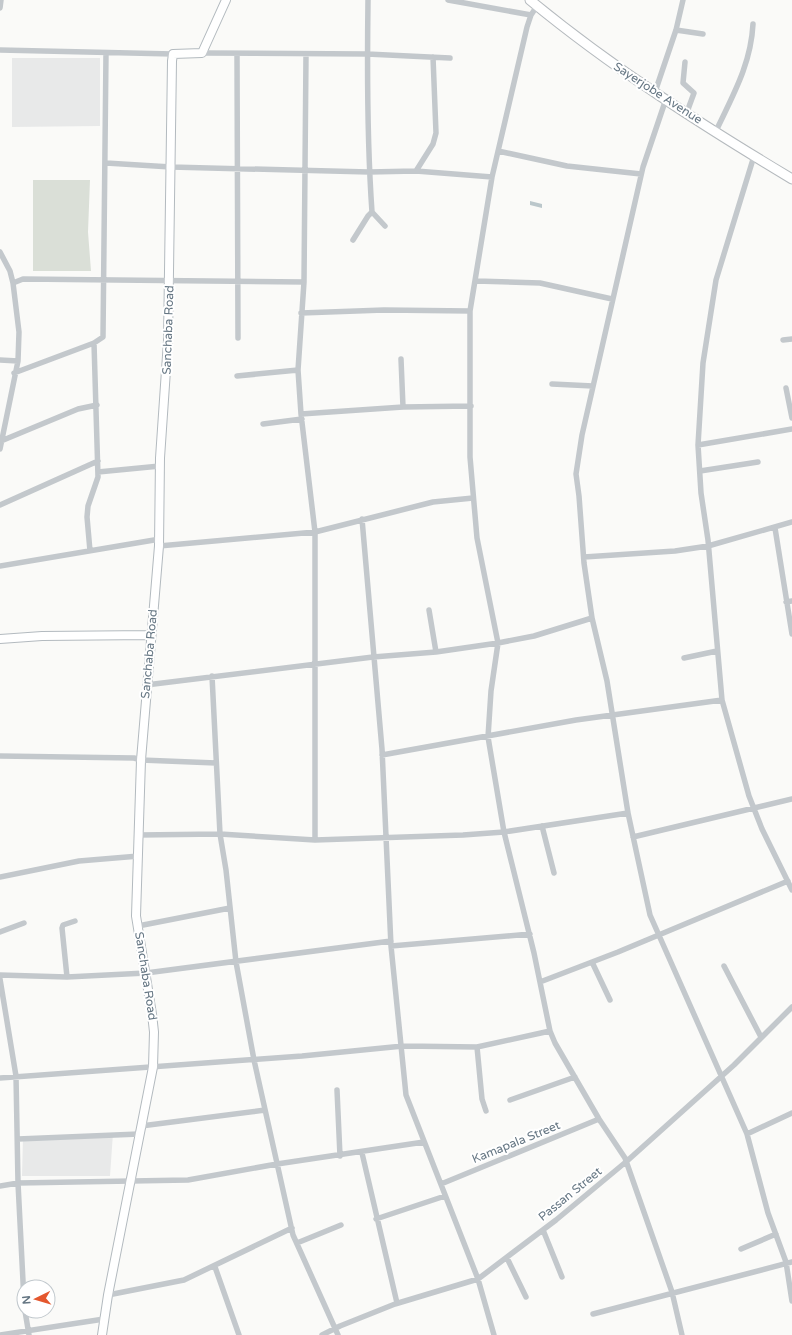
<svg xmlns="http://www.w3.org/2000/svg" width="792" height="1335" viewBox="0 0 792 1335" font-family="'Varela Round',sans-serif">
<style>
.built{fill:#e8e9e9}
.green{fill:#dadfd7}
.water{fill:#bbc7cb}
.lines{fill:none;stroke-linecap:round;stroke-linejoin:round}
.secondary-casing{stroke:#b3babf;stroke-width:10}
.primary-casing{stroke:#b5babe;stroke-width:11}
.street{stroke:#c3c8cc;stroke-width:5.5}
.secondary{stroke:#fff;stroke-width:8}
.primary{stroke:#fff;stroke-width:9}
.labels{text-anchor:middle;stroke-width:4;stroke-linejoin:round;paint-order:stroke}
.street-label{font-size:12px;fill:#657683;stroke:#fff}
</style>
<rect width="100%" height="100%" fill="#fafaf8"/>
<!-- built -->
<path class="built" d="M12,58h88v68l-88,1z
M113,1133l-3,43h-88l1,-39z"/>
<!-- green -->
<path class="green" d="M33,180h57l-2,52 3,39h-58z"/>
<!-- water -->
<path class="water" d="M530,201l12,3v4l-12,-3z"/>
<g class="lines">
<!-- secondary casing -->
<g class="secondary-casing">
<path id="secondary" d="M0,639l42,-3 109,-1
M102,1335l6,-40 45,-228 1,-35 -2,-18 -16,-98 5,-156 18,-214 1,-88 8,-117 4,-280 1,-7 29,-1 24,-53"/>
</g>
<!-- primary casing -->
<g class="primary-casing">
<path id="primary" d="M530,0c81,67 172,125 262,179"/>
</g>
<!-- street -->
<path class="street" d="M368,0c-1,71 -1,142 4,212l13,14
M448,0l83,15
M537,6l-6,9 -4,12 -35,150 -22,134v146l7,81 21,105 -7,48 -3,46 16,95 30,121 16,78 5,12 44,76 28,42
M0,8l1,-8
M676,30l27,4
M0,50l173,4
M202,53l165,1 83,4
M237,54l1,284
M306,55l-2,227 -6,88 3,44 14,118v308
M685,62l-2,21 11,10 -7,19
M655,92l21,-62 7,-30
M666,99l-23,68 -61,268 -6,39 3,22 5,67 8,55 15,63 21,132 22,102 97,219 21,79 18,49 6,39
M716,131c17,-36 35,-67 37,-107
M498,151l69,15 74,8
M754,156l-38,124 -13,83 -5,82 3,48 7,47 14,160 27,96 13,33 30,61
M106,163l65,4 198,5 47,-1 76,6
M416,171l17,-27 3,-11 -3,-76
M353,240l15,-24 4,-4
M0,252l10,19 3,12 6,49 -1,29 -18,88
M476,281l64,2 72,16
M13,283l10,-4 281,3
M301,313l83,-3 86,1
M783,340l9,-1
M401,359l2,48 68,-1
M0,360l18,1
M14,373l80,-30 9,-6 3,-284
M237,376l61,-6
M552,384l41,2
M786,388l6,30
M301,414l102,-7
M263,424l39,-5
M1,441l77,-32 19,-4
M698,445l94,-16
M700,471l58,-9
M98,472l62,-6
M0,505l98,-44
M362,519l20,230 9,197 15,149 72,184 16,56
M775,528l17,106
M159,546l156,-14 118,-30 40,-4
M90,551l-3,-34 1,-11 10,-29 -4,-134
M584,557l91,-6 33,-5 84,-24
M0,566l160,-27
M786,602l6,-1
M429,610l7,42
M684,658l33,-7
M212,676l8,158 6,36 10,92 18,98 39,175 45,100
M146,685l227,-28 63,-5 62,-9 36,-7 58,-18
M382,755l194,-35 146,-20
M0,756l134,2 7,2 75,3
M542,826l12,47
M139,835l81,-1 95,6 148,-5 41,-3 124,-19
M633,837l159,-38
M0,877l79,-16 60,-5
M138,926l92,-18
M0,932l24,-9
M391,946l139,-12
M592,962l18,38
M724,966l37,71
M0,975l67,2 79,-4 245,-32
M67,977l-5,-49 1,-3 12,-4
M0,979l16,97 2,107 6,118
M540,982l78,-30 170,-71
M477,1047l5,52 4,12
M0,1078l302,-22 101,-10 74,1 73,-16
M337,1090l3,66
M510,1100l65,-23
M141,1126l124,-16
M747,1134l45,-21
M18,1139l121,-5
M362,1153l35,150
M625,1158l47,134 10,43
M441,1184l158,-65 1,2
M0,1186l18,-3 170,-3 89,-16 147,-22
M376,1219l69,-23
M543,1230l19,47
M297,1243l44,-18
M741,1249l35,-15
M507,1258l19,39
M215,1267l24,68
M108,1295l76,-15 108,-52
M25,1311l4,24
M593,1314l199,-52
M0,1335l104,-16
M322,1335l18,-9 55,-22 83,-25 78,-59 71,-59 107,-96 58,-58"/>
<!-- secondary -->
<use href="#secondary" class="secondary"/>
<!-- primary -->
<use href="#primary" class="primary"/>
</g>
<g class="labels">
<!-- street labels -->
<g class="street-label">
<text transform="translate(658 93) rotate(33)" y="4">Sayerjobe Avenue</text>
<text transform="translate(168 330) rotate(-88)" y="4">Sanchaba Road</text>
<text transform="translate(149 654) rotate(-85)" y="4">Sanchaba Road</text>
<text transform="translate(146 976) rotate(81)" y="4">Sanchaba Road</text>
<text transform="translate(516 1142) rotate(-22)" y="4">Kamapala Street</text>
<text transform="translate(570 1194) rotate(-39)" y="4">Passan Street</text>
</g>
</g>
<!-- north arrow -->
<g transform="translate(36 1299) rotate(265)"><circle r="19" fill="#ffffff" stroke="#c1c8cd"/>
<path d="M0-3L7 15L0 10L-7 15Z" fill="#e4572e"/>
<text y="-6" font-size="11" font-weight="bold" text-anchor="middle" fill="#657683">N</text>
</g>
</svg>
